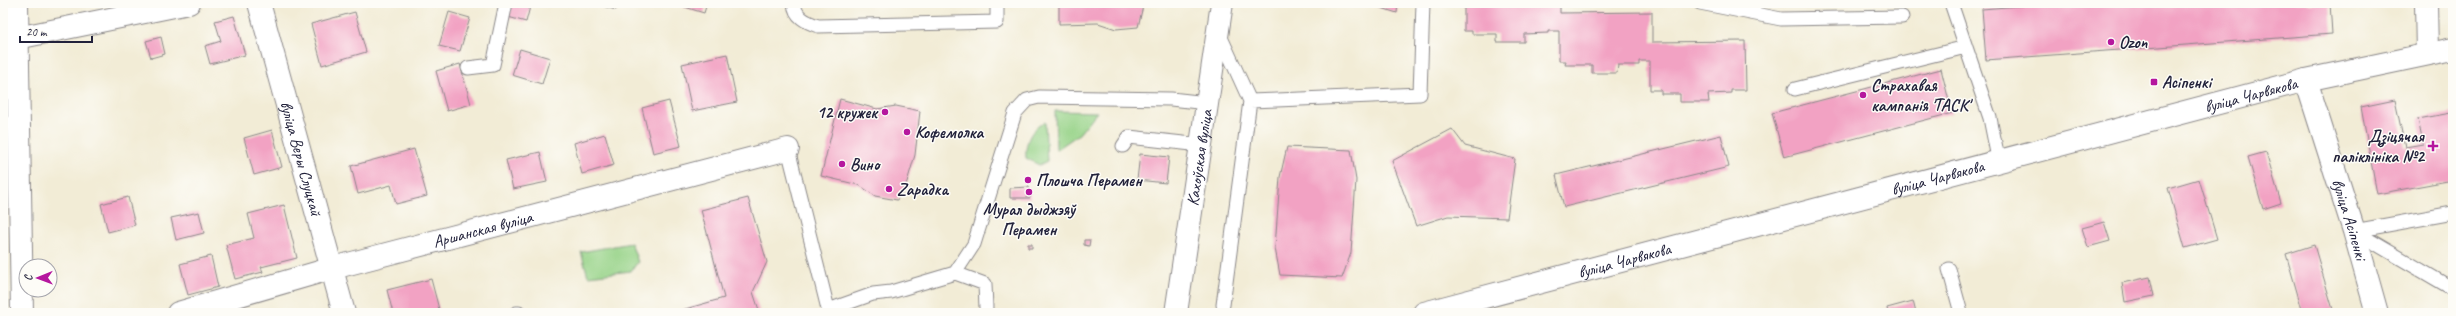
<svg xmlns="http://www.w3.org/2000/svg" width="2456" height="316" viewBox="0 0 2456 316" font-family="Caveat,sans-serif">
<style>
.green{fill:#97d388;stroke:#5c7a62}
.building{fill:#f2a2c3}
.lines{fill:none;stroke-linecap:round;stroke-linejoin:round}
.service-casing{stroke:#8a8788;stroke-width:15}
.minor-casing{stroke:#8a8788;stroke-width:24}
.tertiary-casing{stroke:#8a8788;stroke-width:24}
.secondary-casing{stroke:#8a8788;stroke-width:24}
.primary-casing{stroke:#8a8788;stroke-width:24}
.service{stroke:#fff;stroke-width:13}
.minor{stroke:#fff;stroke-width:22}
.tertiary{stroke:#fff;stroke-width:22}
.secondary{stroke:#fff;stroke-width:22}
.primary{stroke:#fff;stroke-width:22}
.poi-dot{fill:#b5179e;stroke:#fdfcf7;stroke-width:1.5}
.labels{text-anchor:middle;stroke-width:3;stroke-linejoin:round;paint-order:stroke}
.poi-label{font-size:17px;font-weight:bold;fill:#22223b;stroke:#fdfcf7;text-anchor:start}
.street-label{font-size:17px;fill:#22223b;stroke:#fdfcf7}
</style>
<rect width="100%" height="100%" fill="#fdfcf7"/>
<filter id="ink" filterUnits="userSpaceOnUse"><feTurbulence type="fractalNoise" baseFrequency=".025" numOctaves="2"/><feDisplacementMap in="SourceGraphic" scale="8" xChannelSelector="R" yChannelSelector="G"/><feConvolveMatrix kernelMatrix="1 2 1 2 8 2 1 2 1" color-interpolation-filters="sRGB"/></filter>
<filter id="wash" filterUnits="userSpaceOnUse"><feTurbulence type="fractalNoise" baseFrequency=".012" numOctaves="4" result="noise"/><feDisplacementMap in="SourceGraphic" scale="16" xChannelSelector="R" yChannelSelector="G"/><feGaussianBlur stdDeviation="0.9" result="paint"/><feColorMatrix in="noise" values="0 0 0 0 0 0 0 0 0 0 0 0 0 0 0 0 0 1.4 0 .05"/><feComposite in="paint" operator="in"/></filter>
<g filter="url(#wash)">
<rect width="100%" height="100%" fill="#f2ecd6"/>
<!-- green -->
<path class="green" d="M1055,111l42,1 -18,22 -23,16z
M1045,122l2,39 -8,4 -13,-7c-1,-15 4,-29 19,-36z
M631,243l7,19 -7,9 -43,5 -7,-24z"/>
<g id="blocks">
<!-- building -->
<path class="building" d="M512,3h19l-5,19 -18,-5z
M592,3h26l-2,7z
M672,3h35l-3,10z
M1059,3h84v3l-5,21 -22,2 -18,-6 -39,1z
M1366,3h32l-1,10z
M1464,3h96v10l92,-1v30l93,-1 1,49h-15v3l-23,1 1,8h-29v-8h-19v-4h-11v-29h-11v4h-21l-1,8h-25v-8h-27l1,-4h-7v-30h-11v2l-24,1v8h-27v-8h-25v-3h-8z
M2056,3h274l2,31 -346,26 -4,-51z
M355,12l11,40 -44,13 -11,-41z
M449,12l21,6 -10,33 -21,-5z
M234,16l11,39 -35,9 -5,-18 16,-5 -6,-20z
M161,37l4,17 -14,4 -5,-17z
M520,49l30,9 -8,26 -30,-9z
M727,54l10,48 -45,9 -10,-47z
M460,64l11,40 -24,7 -11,-40z
M1941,69l11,44 -168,44 -12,-44z
M840,99l37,10 19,-3 24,5 -5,44 -8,27 -10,18 -22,-4 -16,-11 -38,-9z
M2395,100l10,47 18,-3 -5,-25 33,-6 2,67 -76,14 -16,-87z
M669,101l12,45 -28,7 -11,-45z
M1452,129l13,17 50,13 -8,59 -59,-2 -32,10 -24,-65z
M272,130l10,37 -28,8 -10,-37z
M605,134l9,31 -32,9 -8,-31z
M1721,135l8,32 -165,40 -8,-32z
M1287,147l64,3 5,30 -5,73 -9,25 -62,-3 -5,-27 5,-71z
M414,149l13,47 -31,8 -5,-19 -33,9 -7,-28z
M540,152l7,30 -34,7 -7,-29z
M2266,152l15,51 -18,6 -15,-52z
M1140,154l29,3 -3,26 -29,-3z
M2199,179l18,60 -32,9 -17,-60z
M1029,187l1,11h-20v-10z
M128,197l7,28 -27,7 -7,-28z
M748,198l19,64 -14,30 7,21h-89l53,-15 -23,-88z
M284,205l13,53 -36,9 2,5 -28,7 -9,-34 28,-7 -6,-24z
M199,212l5,21 -28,7 -5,-22z
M2104,222l6,19 -22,6 -6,-19z
M1084,240h6l-1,6 -5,-1z
M1028,244h4v4h-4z
M2314,245l20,68h-31l-17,-59z
M211,256l7,31 -30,8 -8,-31z
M2150,277l4,19 -29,6 -3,-19z
M431,279l9,34h-47l-6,-23z
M1913,301l3,12h-28l-1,-5z"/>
</g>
</g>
<g filter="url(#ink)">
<use href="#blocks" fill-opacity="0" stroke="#8a8788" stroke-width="1"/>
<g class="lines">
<!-- service casing -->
<g class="service-casing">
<path id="service" d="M794,3c1,14 12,19 24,23l179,-4v-19
M1700,3l81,16 121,-2
M1951,3l39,115 9,45
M1219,33l31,68 170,-7 3,-91
M468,68l25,-3 13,-62
M1795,89l171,-42
M1123,146l6,-9 72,8
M788,149l41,164
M2453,213l-99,18 99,58
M1949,269l12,44
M955,273l30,11 1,24
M1223,305l27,-204
M828,310l45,-16 18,-2 64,-19 19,-29 41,-131 12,-13 12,-3 132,2 36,4
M516,313h3"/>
</g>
<!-- minor casing -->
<g class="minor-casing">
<g id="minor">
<path id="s1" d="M259,3l85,310"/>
<path d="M2426,3l1,51"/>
<path d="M17,38l172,-35"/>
<path id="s2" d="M2306,80l48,151 23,82"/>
<path id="s3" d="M178,313l155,-45 455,-119"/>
</g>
</g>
<!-- tertiary casing -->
<g class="tertiary-casing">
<g id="tertiary">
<path id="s4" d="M1176,313l46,-310"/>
</g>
</g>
<!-- secondary casing -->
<g class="secondary-casing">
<g id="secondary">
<path id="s5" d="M1424,313l882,-233 147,-31"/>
</g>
</g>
<!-- primary casing -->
<g class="primary-casing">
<path id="primary" d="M17,3l5,310"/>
</g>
<!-- service -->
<use href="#service" class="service"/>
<!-- minor -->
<use href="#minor" class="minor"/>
<!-- tertiary -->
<use href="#tertiary" class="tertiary"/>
<!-- secondary -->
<use href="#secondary" class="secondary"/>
<!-- primary -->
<use href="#primary" class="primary"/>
</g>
</g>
<!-- markers -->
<g class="poi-dot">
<circle cx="2111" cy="42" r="4"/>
<rect x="2150" y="78" width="8" height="8" rx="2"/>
<circle cx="1863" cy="95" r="4"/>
<circle cx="885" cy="112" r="4"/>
<circle cx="907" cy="132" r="4"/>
<path d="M2431 140h4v4h4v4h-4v4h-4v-4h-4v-4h4z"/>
<circle cx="842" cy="164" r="4"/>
<circle cx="1028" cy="180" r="4"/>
<circle cx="889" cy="189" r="4"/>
<circle cx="1029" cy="192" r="4"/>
</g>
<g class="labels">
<!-- poi labels -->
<g class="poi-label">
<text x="2119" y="48">Ozon</text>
<text x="2162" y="88">Асіпенкі</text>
<text x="1871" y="91">Страхавая<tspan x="1871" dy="20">кампанія 'ТАСК'</tspan></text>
<text x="877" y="118" text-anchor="end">12 кружек</text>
<text x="915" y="138">Кофемолка</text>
<text x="2424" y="142" text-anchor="end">Дзіцячая<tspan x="2424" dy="20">паліклініка №2</tspan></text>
<text x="850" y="170">Вино</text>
<text x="1036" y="186">Плошча Перамен</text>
<text x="897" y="195">Zарадка</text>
<text x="1029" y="215" text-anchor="middle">Мурал дыджэяў<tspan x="1029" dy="20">Перамен</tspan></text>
</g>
<!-- street labels -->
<g class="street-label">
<text dy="6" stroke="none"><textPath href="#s5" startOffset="855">вуліца Чарвякова</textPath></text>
<text dy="6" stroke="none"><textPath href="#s1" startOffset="161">вуліца Веры Слуцкай</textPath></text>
<text dy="6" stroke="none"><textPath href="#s4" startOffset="157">Кахоўская вуліца</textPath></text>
<text dy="6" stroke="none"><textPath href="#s5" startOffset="531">вуліца Чарвякова</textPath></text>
<text dy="6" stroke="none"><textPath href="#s2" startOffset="146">вуліца Асіпенкі</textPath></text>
<text dy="6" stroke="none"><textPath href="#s3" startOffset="316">Аршанская вуліца</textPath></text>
<text dy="6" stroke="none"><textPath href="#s5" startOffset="207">вуліца Чарвякова</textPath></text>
</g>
</g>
<!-- margin -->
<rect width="2456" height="316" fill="none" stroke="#fdfcf7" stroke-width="16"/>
<!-- north arrow -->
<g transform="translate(38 278) rotate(269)"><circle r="19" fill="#fdfcf7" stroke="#a5a5ac"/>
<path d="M0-3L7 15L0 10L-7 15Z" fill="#b5179e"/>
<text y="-6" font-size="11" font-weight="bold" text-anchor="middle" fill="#22223b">С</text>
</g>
<!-- scale -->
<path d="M20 36v6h72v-6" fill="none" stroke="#22223b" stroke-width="2"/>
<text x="26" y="36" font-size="12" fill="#22223b" stroke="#fdfcf7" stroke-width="3" paint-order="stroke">20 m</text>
</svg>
